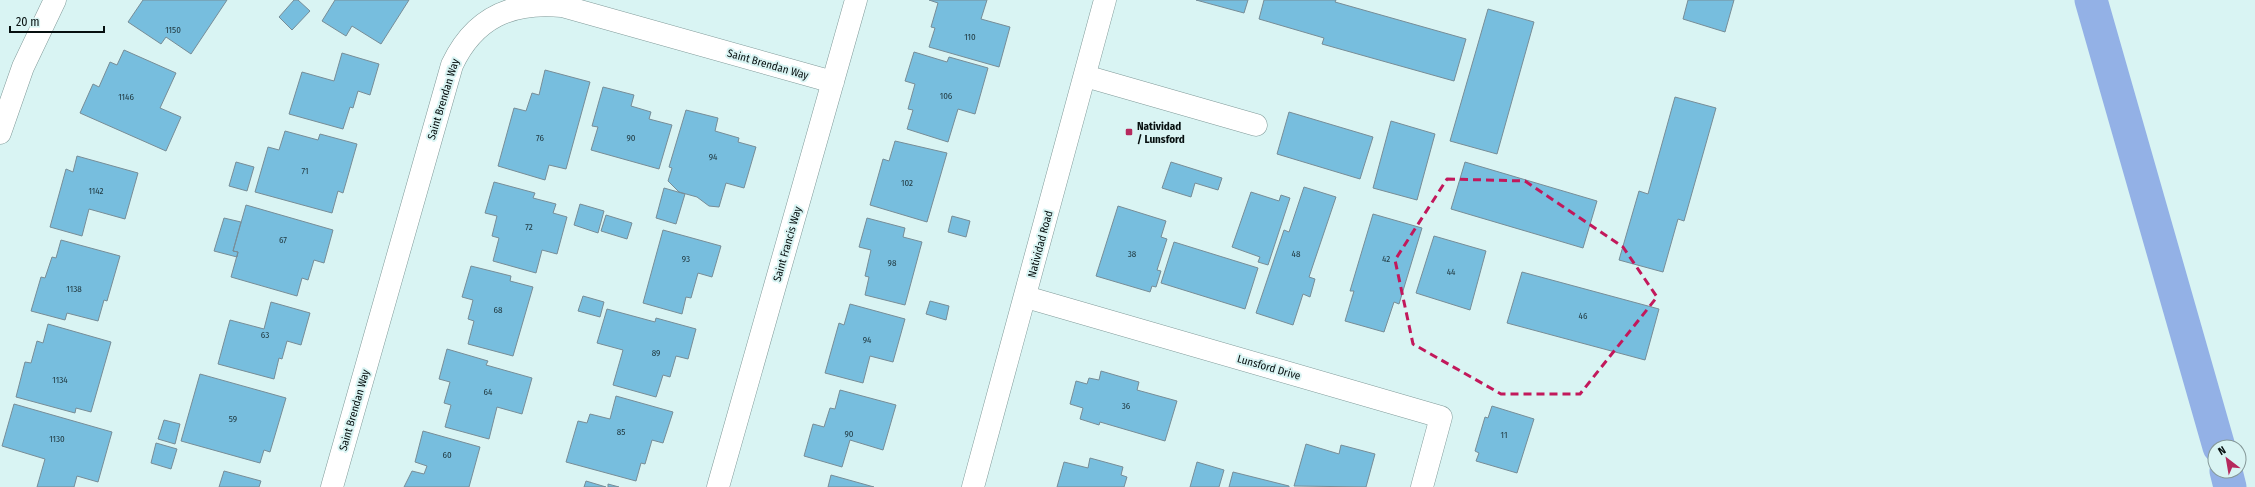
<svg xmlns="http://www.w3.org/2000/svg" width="2255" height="487" viewBox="0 0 2255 487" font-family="'Fira Sans Condensed',sans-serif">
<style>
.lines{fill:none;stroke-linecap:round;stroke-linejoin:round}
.canal{stroke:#93b1e6;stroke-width:33}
.building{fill:#77bede;stroke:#778d97}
.minor-casing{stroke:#809a99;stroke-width:23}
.major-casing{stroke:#809a99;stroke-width:23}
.minor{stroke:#fff;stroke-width:22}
.major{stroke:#fff;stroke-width:22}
.marked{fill:none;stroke:#c2185b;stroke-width:3;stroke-dasharray:8 5;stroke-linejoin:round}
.poi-dot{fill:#b6295d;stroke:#d9f4f3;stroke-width:1.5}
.labels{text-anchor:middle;stroke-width:4;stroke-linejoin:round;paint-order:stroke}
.number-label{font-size:9px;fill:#223b43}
.street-label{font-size:11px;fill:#060f0f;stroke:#d9f4f3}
.poi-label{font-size:11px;font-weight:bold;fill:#060f0f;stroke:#d9f4f3;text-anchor:start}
</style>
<rect width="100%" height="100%" fill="#d9f4f3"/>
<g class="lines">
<!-- canal -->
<path class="canal" d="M2091,0l128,447
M2226,471l4,16"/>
</g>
<!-- building -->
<path class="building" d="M143,0h84l-36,54 -25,-17 -5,7 -33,-22z
M294,0h4l12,11 -18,19 -13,-13z
M335,0h74l-28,44 -29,-18 -6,10 -24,-15z
M929,0h58l-6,19 29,8 -11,40 -70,-20 6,-19 -4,-1 7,-24z
M1196,0h52l-4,13z
M1264,0h72l-1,2 131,37 -12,42 -132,-37 2,-6 -65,-19z
M1688,0h46l-9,32 -42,-13z
M1488,9l46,13 -37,132 -47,-13z
M124,50l52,23 -16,35 21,9 -15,34 -86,-38 13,-29 6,3 11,-25 7,3z
M914,52l33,10 2,-5 39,11 -13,46 -17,-5 -10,33 -41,-13 6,-19 -5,-1 7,-25 -10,-3z
M342,53l37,11 -9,31 -12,-4 -5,17 -3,-1 -7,22 -54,-15 13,-42 32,9z
M545,70l45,12 -24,87 -17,-4 -4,15 -47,-14 16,-58 12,3 6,-18 7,2z
M603,87l31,8 -3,11 20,6 -2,7 23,6 -13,44 -68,-19 7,-23 -6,-1z
M1675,97l41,11 -32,113 -6,-2 -15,53 -44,-12 20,-69 9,3z
M686,110l32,8 -3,13 24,7 -1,4 18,5 -12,41 -18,-5 -7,24 -10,-1 -12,-9 -18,-5 -11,-11 4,-13 -3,-1z
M1289,112l84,25 -13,42 -83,-25z
M1391,121l44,13 -18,66 -44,-12z
M285,131l33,9 2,-6 37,10 -14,49 -5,-2 -6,22 -77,-21 13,-45 11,3z
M895,141l52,12 -20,69 -57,-17 13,-46 6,2z
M77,156l61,17 -13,46 -36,-10 -7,27 -32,-9 16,-58 7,3z
M236,162l18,5 -7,24 -18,-5z
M1171,162l51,16 -4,12 -23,-7 -4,14 -29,-9z
M1465,162l132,39 -14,47 -132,-39z
M494,182l41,11 -2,5 23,6 -3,9 14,4 -10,37 -15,-4 -6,23 -43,-12 6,-23 -7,-2 5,-20 -12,-3z
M1304,187l32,10 -27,80 6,2 -5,18 -7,-3 -10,31 -37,-12 28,-83 5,2z
M664,188l21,6 -9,30 -20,-6z
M1251,192l28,9 2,-6 9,3 -22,67 -10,-3 2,-5 -28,-10z
M580,204l24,7 -6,22 -24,-8z
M246,205l87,25 -9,33 -10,-3 -6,20 -6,-2 -5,18 -66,-19 7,-25 -5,-1z
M1118,206l48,15 -5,16 6,2 -10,31 4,1 -5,16 -4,-1 -2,6 -54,-16z
M1373,214l49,14 -23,76 -5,-2 -10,30 -39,-11 9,-30h-4z
M606,215l26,8 -5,16 -26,-8z
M952,216l18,5 -4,16 -18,-5z
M224,218l17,4 -8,29 5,1 -1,5 -23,-6z
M867,218l38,10 -2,9 19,5 -17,63 -40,-10 4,-18 -4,-1 6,-26 -12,-3z
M663,230l58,16 -9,31 -14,-4 -7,25 -5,-1 -4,17 -39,-11z
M1434,236l52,15 -16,59 -54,-17z
M61,240l59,16 -13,45 -3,-1 -6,21 -31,-8 -2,7 -34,-9 10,-34 4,1 7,-21 4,1z
M1174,242l84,26 -13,41 -84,-26z
M471,266l40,10 -1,5 23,6 -20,69 -45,-12 6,-23 -6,-2 5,-19 -11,-3z
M1522,272l137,37 -14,51 -138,-37z
M583,296l21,6 -4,15 -22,-6z
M930,301l19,5 -3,14 -20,-6z
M271,302l39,11 -9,32 -14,-4 -5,18 -3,-1 -5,21 -56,-15 12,-44 34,9z
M850,304l55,15 -12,43 -23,-6 -7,27 -38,-10 14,-50 5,2z
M607,309l48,13 1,-4 40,11 -8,30 -12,-3 -6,21 -7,-2 -7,22 -43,-12 10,-35 -26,-7z
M48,324l63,18 -20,70 -15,-4 -1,5 -59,-16 9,-35 6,1 6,-22 6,2z
M447,349l41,12 -2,4 46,13 -10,36 -25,-7 -8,32 -44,-12 6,-22 -7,-2 6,-21 -11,-3z
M1101,371l38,11 -2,8 40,11 -12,40 -65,-19 -1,3 -19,-6 3,-11 -13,-4 6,-23 11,3 2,-6 10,2z
M200,374l86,24 -16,54 -6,-2 -4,13 -79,-22z
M840,390l56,15 -13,45 -33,-10 -8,27 -38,-11 9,-32 11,3 6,-19 5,1z
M616,396l57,16 -10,31 -11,-3 -7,24 -4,-1 -5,18 -70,-19 12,-41 9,2 3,-9 20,5z
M14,404l98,28 -14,50 -21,-6 -3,11h-37l8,-28 -43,-13z
M1492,406l42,13 -17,54 -41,-12 3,-8 -4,-2 10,-34 3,1z
M164,420l16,4 -5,20 -17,-5z
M423,431l57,16 -11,40h-65l8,-16 12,3 3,-8 -12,-4z
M156,443l21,6 -6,20 -20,-6z
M1306,444l33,10 2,-9 34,9 -9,33 -72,-1z
M1090,458l33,9 -2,8 6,2 -3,10h-67l7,-25 24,6z
M1197,462l27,8 -5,17h-29z
M224,471l37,10 -2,6h-40z
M1233,472l56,14v1h-60z
M831,475l43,12h-46z
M586,481l20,6h-22z
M608,484l11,3h-11z"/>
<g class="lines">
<!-- minor casing -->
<g class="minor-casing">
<path id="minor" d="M1085,76l171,49
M0,133l23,-66 32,-67
M1026,297l415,120 -19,70
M332,487l120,-422c22,-47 59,-64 110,-59l271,76
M718,487l138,-487"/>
</g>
<!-- major casing -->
<g class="major-casing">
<path id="major" d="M973,487l132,-487"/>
</g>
<!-- minor -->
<use href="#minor" class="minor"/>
<!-- major -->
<use href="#major" class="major"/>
</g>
<!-- marked area -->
<path class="marked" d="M1447,179l78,2 98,66 34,50 -77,97h-79l-88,-50 -18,-84z"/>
<!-- markers -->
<rect class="poi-dot" x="1125" y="128" width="8" height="8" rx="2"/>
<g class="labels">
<!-- number labels -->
<g class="number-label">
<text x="173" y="33">1150</text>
<text x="970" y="40">110</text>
<text x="946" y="99">106</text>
<text x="126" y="100">1146</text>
<text x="540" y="141">76</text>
<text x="631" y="141">90</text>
<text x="713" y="160">94</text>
<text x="305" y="174">71</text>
<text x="907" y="186">102</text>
<text x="96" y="194">1142</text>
<text x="529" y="230">72</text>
<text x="283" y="243">67</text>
<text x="1132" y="257">38</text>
<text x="1296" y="257">48</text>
<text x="686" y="262">93</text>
<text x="1386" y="262">42</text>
<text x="892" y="266">98</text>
<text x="1451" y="275">44</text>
<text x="74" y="292">1138</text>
<text x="498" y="313">68</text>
<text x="1583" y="319">46</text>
<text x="265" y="338">63</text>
<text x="867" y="343">94</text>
<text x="656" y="356">89</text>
<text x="60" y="383">1134</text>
<text x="488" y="395">64</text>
<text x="1126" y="409">36</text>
<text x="233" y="422">59</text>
<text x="621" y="435">85</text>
<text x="849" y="437">90</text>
<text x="1504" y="438">11</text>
<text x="57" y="442">1130</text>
<text x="447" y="458">60</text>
</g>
<!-- street labels -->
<g class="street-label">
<text transform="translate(768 64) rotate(16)" y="4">Saint Brendan Way</text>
<text transform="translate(443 99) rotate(-73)" y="4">Saint Brendan Way</text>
<text transform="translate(787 244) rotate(-74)" y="4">Saint Francis Way</text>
<text transform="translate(1040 244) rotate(-75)" y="4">Natividad Road</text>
<text transform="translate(1269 367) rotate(16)" y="4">Lunsford Drive</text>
<text transform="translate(354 410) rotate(-74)" y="4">Saint Brendan Way</text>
</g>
<!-- poi labels -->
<g class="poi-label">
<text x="1137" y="130">Natividad<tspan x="1137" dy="13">/ Lunsford</tspan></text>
</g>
</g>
<!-- north arrow -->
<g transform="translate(2227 459) rotate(329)"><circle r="19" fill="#d9f4f3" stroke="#859898"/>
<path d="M0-3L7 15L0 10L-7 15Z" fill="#b6295d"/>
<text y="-6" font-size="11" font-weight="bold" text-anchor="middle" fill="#060f0f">N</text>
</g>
<!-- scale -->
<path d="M10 26v6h94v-6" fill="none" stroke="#060f0f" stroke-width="2"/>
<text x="16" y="26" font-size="12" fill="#060f0f" stroke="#d9f4f3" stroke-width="3" paint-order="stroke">20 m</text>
</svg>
